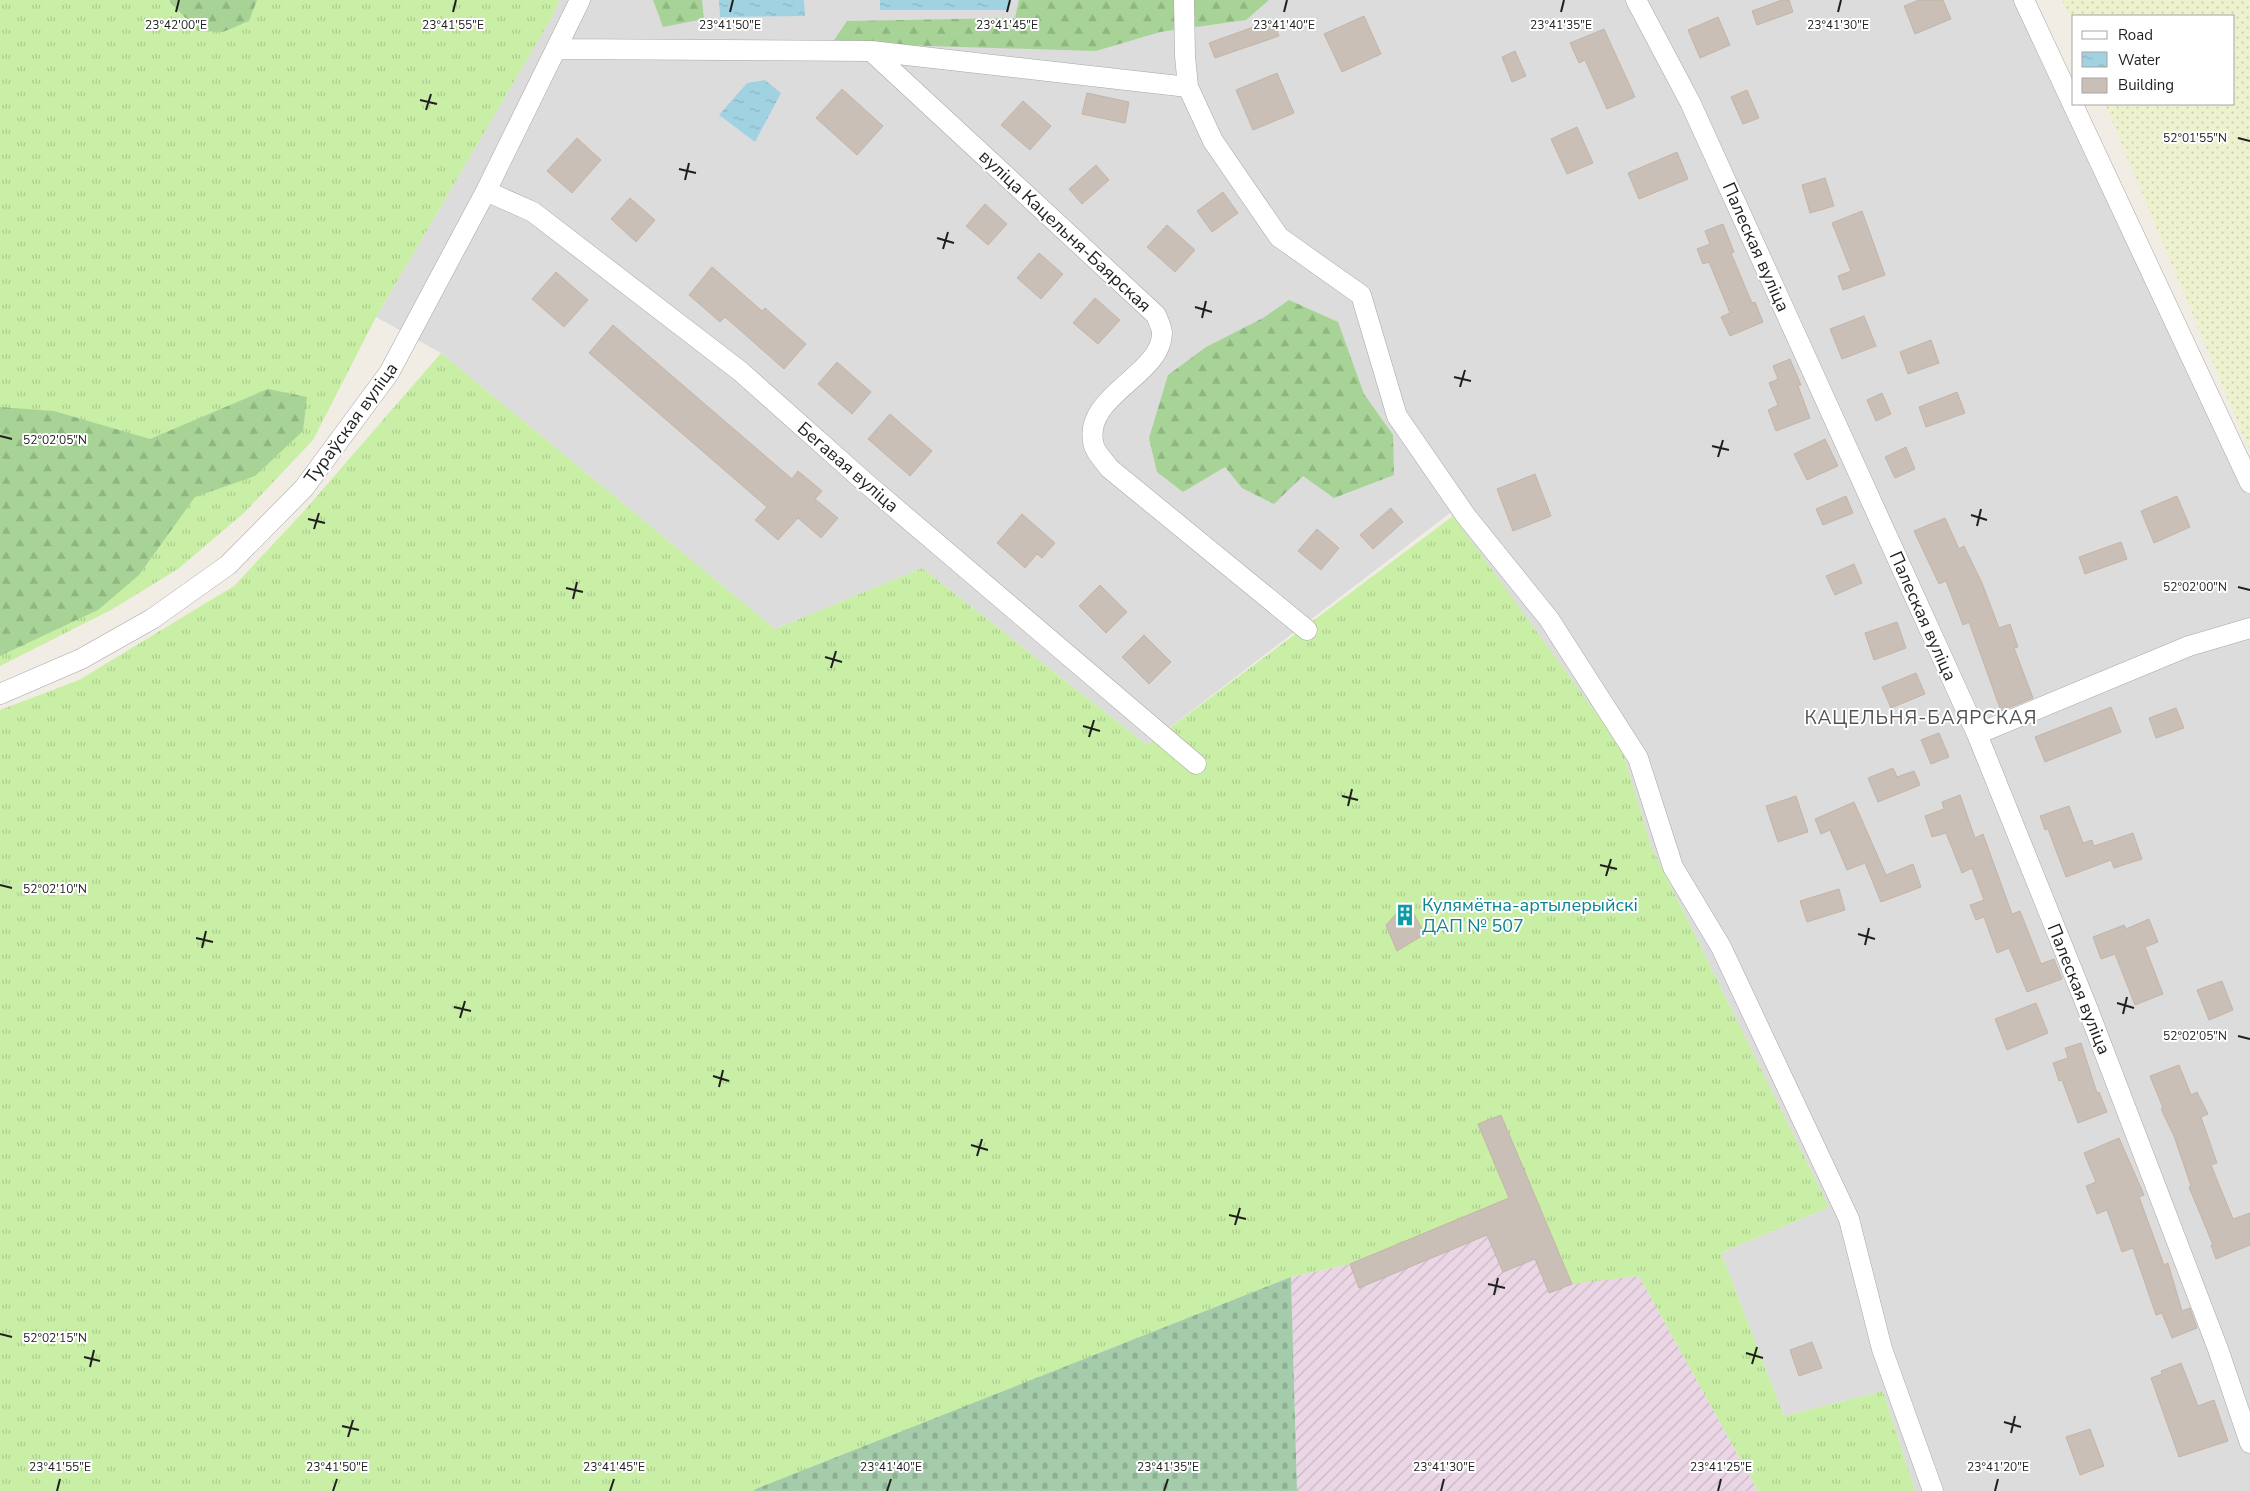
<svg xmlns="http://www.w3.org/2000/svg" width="2250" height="1491" viewBox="0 0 2250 1491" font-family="'Nunito Sans',sans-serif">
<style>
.residential{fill:#dddcdc}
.industrial{fill:url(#industrial-furrows)}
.farmland{fill:url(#farmland-dots)}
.grass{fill:url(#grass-tufts)}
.forest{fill:url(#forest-firs)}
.cemetery{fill:url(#cemetery-stones)}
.water{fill:url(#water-ripples)}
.building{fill:#c9bfb7;stroke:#c4b4a6}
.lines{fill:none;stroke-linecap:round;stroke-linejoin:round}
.minor-casing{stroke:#a6a6a6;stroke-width:21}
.minor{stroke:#fff;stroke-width:20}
.ticks{fill:none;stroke:#1f1f1f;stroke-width:2}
.labels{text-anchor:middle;stroke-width:4;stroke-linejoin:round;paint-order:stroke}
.street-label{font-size:18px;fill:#1f1f1f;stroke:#fff}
.culture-label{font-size:18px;fill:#0d838f;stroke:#fff;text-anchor:start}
.neighbourhood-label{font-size:19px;letter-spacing:1px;fill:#525252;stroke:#fff}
.ticks-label{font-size:12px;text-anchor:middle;fill:#1f1f1f;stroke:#fff;stroke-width:4;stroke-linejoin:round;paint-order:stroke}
</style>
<defs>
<pattern id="industrial-furrows" width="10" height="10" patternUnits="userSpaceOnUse" patternTransform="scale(1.25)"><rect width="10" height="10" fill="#ebd6e6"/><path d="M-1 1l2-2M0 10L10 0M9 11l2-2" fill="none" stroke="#c9b7c5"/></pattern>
<pattern id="farmland-dots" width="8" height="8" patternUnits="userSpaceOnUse" patternTransform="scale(1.25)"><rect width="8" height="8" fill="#eef1ce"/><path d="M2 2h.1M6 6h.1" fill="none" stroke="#ccceb0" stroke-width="1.8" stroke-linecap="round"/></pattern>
<pattern id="grass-tufts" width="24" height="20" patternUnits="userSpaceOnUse" patternTransform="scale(1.25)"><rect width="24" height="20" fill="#c9efa6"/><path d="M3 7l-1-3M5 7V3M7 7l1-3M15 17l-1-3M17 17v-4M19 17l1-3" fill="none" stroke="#accc8e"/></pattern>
<pattern id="forest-firs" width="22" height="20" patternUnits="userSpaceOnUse" patternTransform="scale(1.25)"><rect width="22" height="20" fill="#a7d496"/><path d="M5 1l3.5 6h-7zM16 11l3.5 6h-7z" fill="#8fb681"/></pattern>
<pattern id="cemetery-stones" width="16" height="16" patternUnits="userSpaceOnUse" patternTransform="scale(1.25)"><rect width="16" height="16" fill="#a4ccab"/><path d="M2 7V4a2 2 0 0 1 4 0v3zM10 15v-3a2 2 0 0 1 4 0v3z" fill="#8daf93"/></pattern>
<pattern id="water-ripples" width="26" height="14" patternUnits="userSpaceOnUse" patternTransform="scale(1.25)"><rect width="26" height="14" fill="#a1d2e2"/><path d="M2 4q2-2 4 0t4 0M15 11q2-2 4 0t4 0" fill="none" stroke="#8ab4c1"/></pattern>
</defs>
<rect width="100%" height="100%" fill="#f1ede5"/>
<!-- residential -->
<path class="residential" d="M559,0h1473l218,490v1001h-335l-32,-100 -99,25 -63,-163 108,-46 -178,-361 -29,-97 -172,-236 -303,232 -225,-177 -147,61 -334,-276 -65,-36 176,-300z"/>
<!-- industrial -->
<path class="industrial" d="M1501,1115l70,168 68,-7 119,215h-461l-6,-214 59,-13 128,-140z"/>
<!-- farmland -->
<path class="farmland" d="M2062,0h188v452l-145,-348h129v-88h-160v11z"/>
<!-- grass -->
<path class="grass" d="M0,0h559l-7,17 -176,300 -63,123 -68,72 -67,57 -67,41 -111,56z
M441,353l334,276 147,-61 225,177 306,-229 169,233 29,97 178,361 -108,46 63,163 99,-25 32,100h-157l-119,-215 -67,8 -71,-169 -22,9 30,74 -159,66 -59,13 -538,214h-753v-781l79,-30 155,-94 70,-75z"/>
<!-- forest -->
<path class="forest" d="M170,0h87l-8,21 -26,11 -25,-1 -28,-29z
M653,0h49l2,19 -41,8z
M1019,0h250l-23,20 -86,12 -64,19 -264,-8 15,-22 168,-3z
M1289,300l49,22 26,72 29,41 1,40 -60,23 -31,-22 -29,28 -32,-16 -17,-21 -42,25 -26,-20 -8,-34 19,-63 38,-28 57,-29z
M268,389l39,8 -4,34 -48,45 -60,21 -56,78 -41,35 -98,46v-249l54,4 96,28z"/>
<!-- cemetery -->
<path class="cemetery" d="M1291,1277l6,214h-544l3,-2z"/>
<!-- water -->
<path class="water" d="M719,0h85l1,16 -85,1z
M880,0h129l-1,10h-128z
M765,80l16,13 -26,49 -36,-27 28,-32z"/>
<!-- building -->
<path class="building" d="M1782,0h7l4,12 -36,13 -5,-14z
M1919,0h24l8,19 -36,15 -11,-28z
M1364,16l17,38 -39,18 -18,-38z
M1718,17l12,28 -30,13 -12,-28z
M1273,20l6,16 -64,22 -6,-15z
M1604,29l31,68 -28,12 -22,-49 -6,3 -9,-20z
M1515,51l11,25 -14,6 -10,-25z
M1277,73l17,40 -41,17 -17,-40z
M842,89l41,37 -26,29 -41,-37z
M1747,90l12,28 -16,6 -12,-27z
M1087,93l42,9 -4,21 -43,-9z
M1023,101l28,25 -21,24 -29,-25z
M1577,127l16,36 -26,11 -16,-35z
M577,138l24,22 -29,33 -25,-22z
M1677,152l11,27 -49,20 -11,-26z
M1096,165l13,15 -27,24 -13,-15z
M1825,178l9,28 -24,7 -8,-28z
M1223,192l15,21 -26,19 -15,-21z
M630,198l25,22 -19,22 -25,-23z
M985,204l22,20 -19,21 -22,-19z
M1862,211l23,64 -42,15 -5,-14 13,-5 -19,-48z
M1723,224l11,28 -3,1 21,50 3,-1 8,20 -33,14 -9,-19 9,-4 -21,-51 -6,2 -6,-15 13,-5 -5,-13z
M1167,225l28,25 -20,22 -28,-25z
M1039,253l24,21 -22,25 -24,-21z
M712,267l50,44 3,-3 41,36 -22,25 -59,-52 -5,5 -31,-27z
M556,272l32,28 -24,27 -32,-28z
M1095,298l25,22 -22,24 -25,-21z
M1864,316l12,30 -34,13 -12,-30z
M613,325l179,154 6,-8 24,20 -7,8 23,19 -17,20 -23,-20 -20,22 -23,-20 12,-13 -178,-154z
M1931,340l8,23 -31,11 -8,-22z
M1790,359l11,26 -3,1 12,32 -34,13 -8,-21 10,-5 -9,-22 9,-4 -5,-13z
M837,362l34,30 -19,22 -34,-30z
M1957,392l8,21 -39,14 -7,-20z
M1882,393l9,21 -15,7 -9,-21z
M890,414l42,37 -22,25 -42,-37z
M1825,439l13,27 -31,14 -13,-26z
M1906,447l9,22 -20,9 -10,-21z
M1535,474l16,42 -38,15 -16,-42z
M1846,496l7,17 -30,12 -7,-16z
M2177,496l13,31 -36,16 -13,-32z
M1391,508l12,14 -30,27 -13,-14z
M1022,514l33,29 -13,15 -5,-4 -12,14 -28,-25z
M1945,518l14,31 5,-3 18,37 17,45 11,-4 8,23 -4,1 19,50 -32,13 -32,-89 -6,3 -17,-44 -7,3 -25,-53z
M1317,529l22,19 -18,22 -23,-19z
M2121,542l6,17 -42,15 -6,-17z
M1854,564l8,19 -27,12 -9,-19z
M1100,585l27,27 -21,21 -27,-27z
M1897,622l9,26 -32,12 -9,-27z
M1144,635l27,27 -22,22 -27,-27z
M1916,673l9,21 -34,14 -9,-21z
M2111,707l10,25 -76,30 -10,-25z
M2176,708l8,20 -28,10 -7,-20z
M1939,733l10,24 -18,7 -10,-24z
M1893,768l4,9 17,-6 6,14 -42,17 -10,-24z
M1960,795l15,43 8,-4 29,80 8,-3 21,53 13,-5 8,20 -35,13 -18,-44 -12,5 -13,-36 -8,3 -6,-15 14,-5 -12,-32 -10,5 -16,-40 -14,4 -7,-21 19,-7 -2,-7z
M1796,796l12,36 -30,10 -12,-36z
M1854,802l32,73 27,-11 8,23 -40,15 -16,-39 -18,7 -17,-40 -9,4 -6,-15z
M2069,806l14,37 9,-3 2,6 39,-13 9,26 -28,9 -3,-8 -45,17 -18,-48 -3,1 -5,-14z
M1839,889l6,21 -38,12 -7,-21z
M1407,902l18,32 -28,17 -11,-26z
M2149,919l9,23 -13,5 18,47 -28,11 -20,-51 -14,5 -8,-22 31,-12 2,4z
M2222,981l11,29 -24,10 -12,-30z
M2036,1003l12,30 -41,17 -12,-31z
M2081,1043l16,50 2,-1 8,20 -29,11 -16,-43 -3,1 -6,-18 15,-5 -3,-10z
M2179,1065l12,30 6,-3 11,22 -7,3 16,46 -6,2 22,54 17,-6v32l-34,14 -5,-14h2l-24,-58 2,-1 -17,-50 -13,-27 2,-1 -13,-32z
M1501,1115l71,169 -23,9 -14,-34 -32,13 -16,-37 -128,53 -9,-24 159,-66 -31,-74z
M2119,1138l25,57 -5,2 25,68 4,-2 14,48 8,-3 7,20 -25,10 -10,-25 -6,2 -23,-67 -11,4 -15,-42 -10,4 -11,-28 10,-4 -12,-29z
M1812,1342l10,26 -23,8 -9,-26z
M2181,1363l17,43 16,-6 14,41 -49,16 -28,-79 11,-4 -1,-3z
M2090,1429l14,37 -24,9 -14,-38z"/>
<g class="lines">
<!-- minor casing -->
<g class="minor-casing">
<path id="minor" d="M1184,0l1,56 3,31 25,54 66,96 82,58 36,121 69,100 83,103 89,139 35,109 48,80 128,272 33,130 51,142
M1636,0l54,102 287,632 110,273 131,342 32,94
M2024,0l226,483
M557,49l314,2 317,36
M871,51l285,264c2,5 6,13 6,18 0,43 -82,63 -68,113 2,7 11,16 15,22l198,162
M486,191l47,21 207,159 127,113 329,280
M0,694l81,-35 71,-40 76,-54 76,-77 85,-115 97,-182 94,-191
M1977,734l212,-88 61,-18"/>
</g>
<!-- minor -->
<use href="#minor" class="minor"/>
</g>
<!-- ticks -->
<path class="ticks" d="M176,12l3,-12M453,12l3,-12M730,12l3,-12M1007,12l3,-12M1284,12l3,-12M1561,12l3,-12M1838,12l3,-12M420,100l17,4M426,110l5,-16M2238,138l12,3M679,169l17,4M685,180l4,-17M937,238l17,5M943,249l5,-17M1195,307l17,5M1202,318l4,-17M1454,377l17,4M1460,387l5,-17M0,436l12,3M1712,446l17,4M1718,457l5,-17M1971,515l16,5M308,519l17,4M1977,526l4,-17M314,529l5,-16M2238,587l12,3M566,588l17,4M573,599l4,-17M825,657l17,5M831,668l5,-17M1083,726l17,5M1089,737l5,-17M1342,796l16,4M1348,806l4,-17M1600,865l17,4M1606,876l5,-17M0,885l12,3M1858,934l17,5M196,938l17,4M1865,945l4,-17M202,948l4,-17M2117,1003l17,5M454,1007l17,4M2123,1014l4,-17M460,1018l5,-17M2238,1036l12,3M713,1076l16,5M719,1087l4,-17M971,1145l17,5M977,1156l5,-17M1229,1215l17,4M1235,1225l5,-17M1488,1284l17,4M1494,1295l4,-17M0,1334l12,3M1746,1353l17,5M84,1357l16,4M1752,1364l5,-17M90,1367l4,-17M2004,1422l17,5M342,1426l17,4M2011,1433l4,-17M348,1437l5,-17M57,1491l3,-12M333,1491l4,-12M610,1491l4,-12M887,1491l4,-12M1164,1491l4,-12M1441,1491l3,-12M1718,1491l3,-12M1995,1491l3,-12"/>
<!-- icons -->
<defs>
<g id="building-bare" transform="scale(1.725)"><path d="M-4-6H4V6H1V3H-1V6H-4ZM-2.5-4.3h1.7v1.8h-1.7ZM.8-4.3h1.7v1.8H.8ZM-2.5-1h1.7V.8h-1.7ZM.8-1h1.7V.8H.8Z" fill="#0f9aa8" stroke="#fff" stroke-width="2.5" paint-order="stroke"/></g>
</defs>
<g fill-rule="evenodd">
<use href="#building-bare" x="1405" y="915"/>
</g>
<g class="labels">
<!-- street labels -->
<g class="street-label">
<text transform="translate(1065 231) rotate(43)" y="6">вуліца Кацельня-Баярская</text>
<text transform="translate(1756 247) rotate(66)" y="6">Палеская вуліца</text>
<text transform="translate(351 423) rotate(-54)" y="6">Тураўская вуліца</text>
<text transform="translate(848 467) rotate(41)" y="6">Бегавая вуліца</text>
<text transform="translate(1923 616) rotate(66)" y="6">Палеская вуліца</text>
<text transform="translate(2079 989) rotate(68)" y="6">Палеская вуліца</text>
</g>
<!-- culture labels -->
<g class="culture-label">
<text x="1422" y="911">Кулямётна-артылерыйскі<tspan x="1422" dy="21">ДАП № 507</tspan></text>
</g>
<!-- neighbourhood labels -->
<g class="neighbourhood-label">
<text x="1921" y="724">КАЦЕЛЬНЯ-БАЯРСКАЯ</text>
</g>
</g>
<g class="ticks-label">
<text x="176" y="29">23°42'00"E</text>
<text x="453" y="29">23°41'55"E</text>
<text x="730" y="29">23°41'50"E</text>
<text x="1007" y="29">23°41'45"E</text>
<text x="1284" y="29">23°41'40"E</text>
<text x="1561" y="29">23°41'35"E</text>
<text x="1838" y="29">23°41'30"E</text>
<text x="2195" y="142">52°01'55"N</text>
<text x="55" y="444">52°02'05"N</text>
<text x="2195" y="591">52°02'00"N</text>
<text x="55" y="893">52°02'10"N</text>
<text x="2195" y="1040">52°02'05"N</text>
<text x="55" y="1342">52°02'15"N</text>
<text x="60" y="1471">23°41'55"E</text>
<text x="337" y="1471">23°41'50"E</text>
<text x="614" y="1471">23°41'45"E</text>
<text x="891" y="1471">23°41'40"E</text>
<text x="1168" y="1471">23°41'35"E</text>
<text x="1444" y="1471">23°41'30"E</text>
<text x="1721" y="1471">23°41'25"E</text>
<text x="1998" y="1471">23°41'20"E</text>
</g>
<!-- legend -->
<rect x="2072" y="15" width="162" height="90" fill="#ffffff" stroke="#a5a5a5"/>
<rect x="2082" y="31" width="25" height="8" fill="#ffffff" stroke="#a5a5a5"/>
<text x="2118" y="40" font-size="15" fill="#1f1f1f">Road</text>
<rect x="2082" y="52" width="25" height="15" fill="url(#water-ripples)" stroke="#a5a5a5"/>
<text x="2118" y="65" font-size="15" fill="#1f1f1f">Water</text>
<rect x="2082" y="78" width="25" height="15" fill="#c9bfb7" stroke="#a5a5a5"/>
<text x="2118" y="90" font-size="15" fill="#1f1f1f">Building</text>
</svg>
